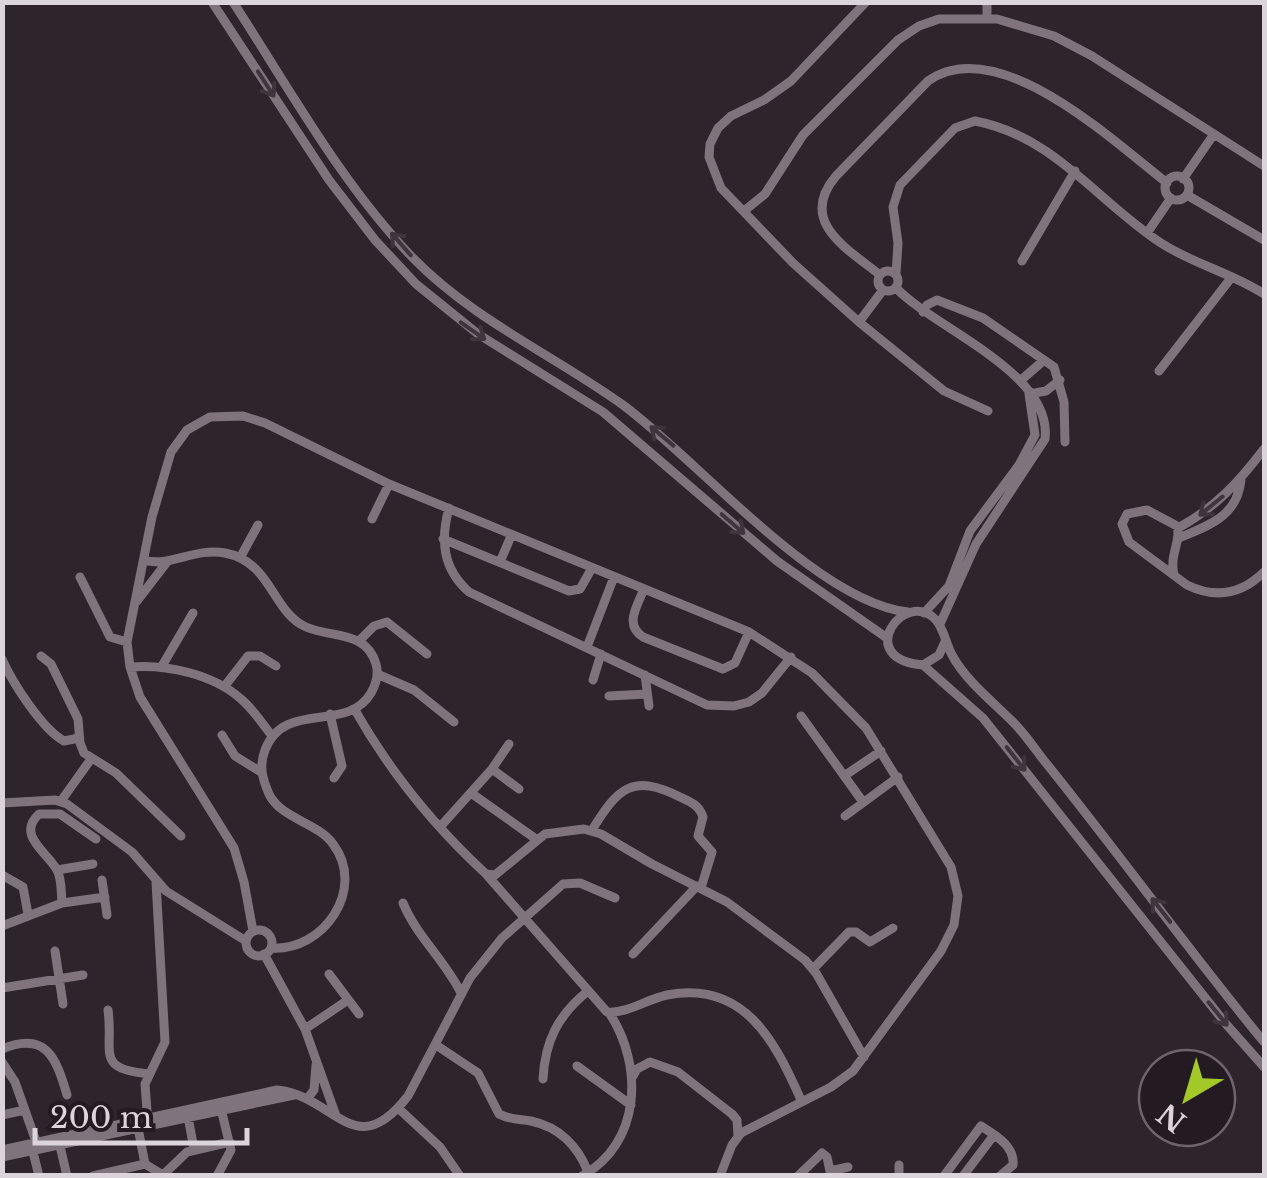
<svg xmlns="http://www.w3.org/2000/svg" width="1267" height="1178" viewBox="0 0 1267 1178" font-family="'Libre Baskerville',serif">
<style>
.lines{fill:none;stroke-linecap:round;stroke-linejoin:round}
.minor{stroke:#7f737d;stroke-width:9}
.oneway{stroke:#3f353d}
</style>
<rect width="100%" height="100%" fill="#2e242c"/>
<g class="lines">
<!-- minor -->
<path class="minor" d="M212,2l117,178 46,60 41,44 62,50 125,78 174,149 110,77
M233,2c56,86 108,181 179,255 61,63 140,97 211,148 76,56 194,197 285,207
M866,2l-75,79 -27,19 -33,16 -13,12 -8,16 -1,13 12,31 72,75 66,59 85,69 44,20
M987,18v-16
M1165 188a12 12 0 1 1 24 0a12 12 0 1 1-24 0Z
M1183,179l31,-45
M1187,195l77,45
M744,211l21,-17 38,-59 95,-95 21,-14 20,-7h58l57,17 38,20 172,110
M1147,233l24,-35
M1022,261l53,-90
M878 281a10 10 0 1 1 20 0a10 10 0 1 1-20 0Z
M896,274l2,-31 -5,-36 7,-22 55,-57 20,-7c79,15 122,80 186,122 32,21 71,30 103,51
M880,275c-32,-26 -83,-53 -44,-99l92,-95c70,-50 187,62 239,102
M896,288c41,42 157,85 149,151l-69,105 -36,80
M923,312l4,-7 10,-5 46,18 71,49 10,35 1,40
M859,322l24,-32
M1159,371l72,-93
M1020,381l23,-20
M1029,394l17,-3 14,-11
M449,508c-9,33 -6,61 20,84l238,113 27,1 15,-4 13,-9 29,-36
M372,519l17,-35
M1178,528c37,-20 61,-46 86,-79
M1179,538c30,-13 58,-21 62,-58
M443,539l126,52 11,-2 12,-21
M240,558l18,-33
M144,560c24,8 52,-13 81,-7 47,9 47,59 81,74 25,11 60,3 70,37 3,10 0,20 -5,29 -24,41 -87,6 -106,57 -6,16 -3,28 4,44 12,25 48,28 64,50 34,45 -10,108 -62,104
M500,562l11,-26
M1174,575c-5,-21 8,-35 3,-49l-30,-16 -20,4 -5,10 7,18 58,43c29,14 55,9 77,-13
M80,577l30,60 17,5
M644,589c-7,17 -20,36 -1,48l80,32 12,-6 14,-31
M137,601l30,-39
M924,613l25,-27 21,-55 49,-66 16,-30 -6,-41
M359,641l15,-15 13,-4 40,32
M945,642l-6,13 -16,10c-71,-6 -18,-78 13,-45 8,9 10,24 16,35 14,26 40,46 61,67 11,11 20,24 29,36 76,94 146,192 222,284
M587,647l27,-70
M41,656l10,8 27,55 2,24 4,10 32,20 65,63
M2,659c10,23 40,70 62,82l15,-3
M923,665l60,53 243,306 38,43
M162,666l31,-53
M130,667c36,-3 83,7 111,32 12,10 21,24 31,37
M377,674l37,16 40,32
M645,675l4,31
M593,680l8,-26
M224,687l24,-31h12l16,10
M609,696l38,-2
M355,710c35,62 78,115 131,164l9,1 50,-41 39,-5 17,5 51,30 75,38 78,58 11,13 48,84
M330,714l12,52 -8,12
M801,716l62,86
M222,735l13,21 26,16
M492,769l27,20
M844,776l37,-25
M471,793l65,46
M61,801l30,-42
M2,803l53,-3 12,4 65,48 34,39 80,50
M845,816l53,-39
M440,827l52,-58 17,-25
M592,830c26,-42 40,-57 88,-33 11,5 19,8 23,20l-5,19 14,16 -11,36
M57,870l36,-6
M486,874l121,138c20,2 40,-13 60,-17 77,-15 108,46 134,105
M2,875l21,12 5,27
M102,880l5,35
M62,903c-1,-10 0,-24 -5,-33 -10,-18 -41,-35 -18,-56h21l36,25
M403,903c14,34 42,57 58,90
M2,926l60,-23 43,-6
M246 943a13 13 0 1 1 26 0a13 13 0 1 1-26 0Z
M253,931l-9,-49 -10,-34 -94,-151 -10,-30 -3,-25 25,-125 19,-65 16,-22 23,-13 33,-1 22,7 124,61 360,148 63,41 54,55 85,139 7,29 -4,29 -13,26 -88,120 -22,16 -90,46 -9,12 -12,31
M55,951l8,53
M264,954l41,75 31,87
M633,954l64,-68
M813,969l36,-37h7l14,10 23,-14
M329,974l30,40
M2,988l81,-13
M108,1010c6,42 -14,59 41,64
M305,1029l43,-29
M436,1045l42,28 21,41c11,6 21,5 32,7 28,6 47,25 57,51
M2,1049c44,-18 54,8 65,46
M2,1062l13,20 23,65
M577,1066l54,39
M633,1076l4,-7 13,-7 28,10 54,42 5,6 1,15
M543,1079c2,-38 15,-64 45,-88
M307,1099l7,-9 2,-25
M398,1108l42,39 20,29
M2,1115l23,-5
M188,1117l6,32
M148,1124l-3,-40 20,-42 -9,-160
M138,1128l7,36 18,11 24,-23 43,-10
M60,1146l7,30
M2,1150l275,-60c59,6 77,75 131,6l62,-118 32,-40 61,-54 17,-1 35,15
M33,1152l6,24
M2,1157l292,-62
M899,1165v11
M830,1171l18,-4
M93,1176l52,-12
M217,1176l14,-26 -10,-41
M582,1176c60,-33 61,-111 28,-162
M798,1176l24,-23 5,4 4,19
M944,1176l37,-50c14,9 34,20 32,39l-13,11
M963,1176l31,-41"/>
</g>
<!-- one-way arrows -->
<defs><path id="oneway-shaft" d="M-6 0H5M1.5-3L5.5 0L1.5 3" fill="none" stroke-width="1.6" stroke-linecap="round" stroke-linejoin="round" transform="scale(2.5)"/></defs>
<g class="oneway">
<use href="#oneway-shaft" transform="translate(266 84) rotate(57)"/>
<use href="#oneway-shaft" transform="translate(401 244) rotate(-131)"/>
<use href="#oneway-shaft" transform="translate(473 331) rotate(35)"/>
<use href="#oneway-shaft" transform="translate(662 436) rotate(-140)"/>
<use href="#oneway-shaft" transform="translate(1211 506) rotate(141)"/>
<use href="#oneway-shaft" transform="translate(733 524) rotate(41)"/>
<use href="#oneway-shaft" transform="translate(1016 759) rotate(52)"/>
<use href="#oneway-shaft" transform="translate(1161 910) rotate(-128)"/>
<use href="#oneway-shaft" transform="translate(1218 1014) rotate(51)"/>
</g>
<!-- border -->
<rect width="1267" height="1178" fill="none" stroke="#dbd4da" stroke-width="10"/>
<!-- north arrow -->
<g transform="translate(1187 1098) rotate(218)"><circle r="48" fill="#241a22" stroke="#6d646c" stroke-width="2.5"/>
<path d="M0-8L18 38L0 25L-18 38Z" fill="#a2c928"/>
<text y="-15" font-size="28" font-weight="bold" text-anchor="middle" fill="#dbd4da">N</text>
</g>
<!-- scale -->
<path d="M35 1128v15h212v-15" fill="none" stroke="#dbd4da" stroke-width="5"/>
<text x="50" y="1128" font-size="30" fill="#dbd4da" stroke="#241a22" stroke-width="8" paint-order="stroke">200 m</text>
</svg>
